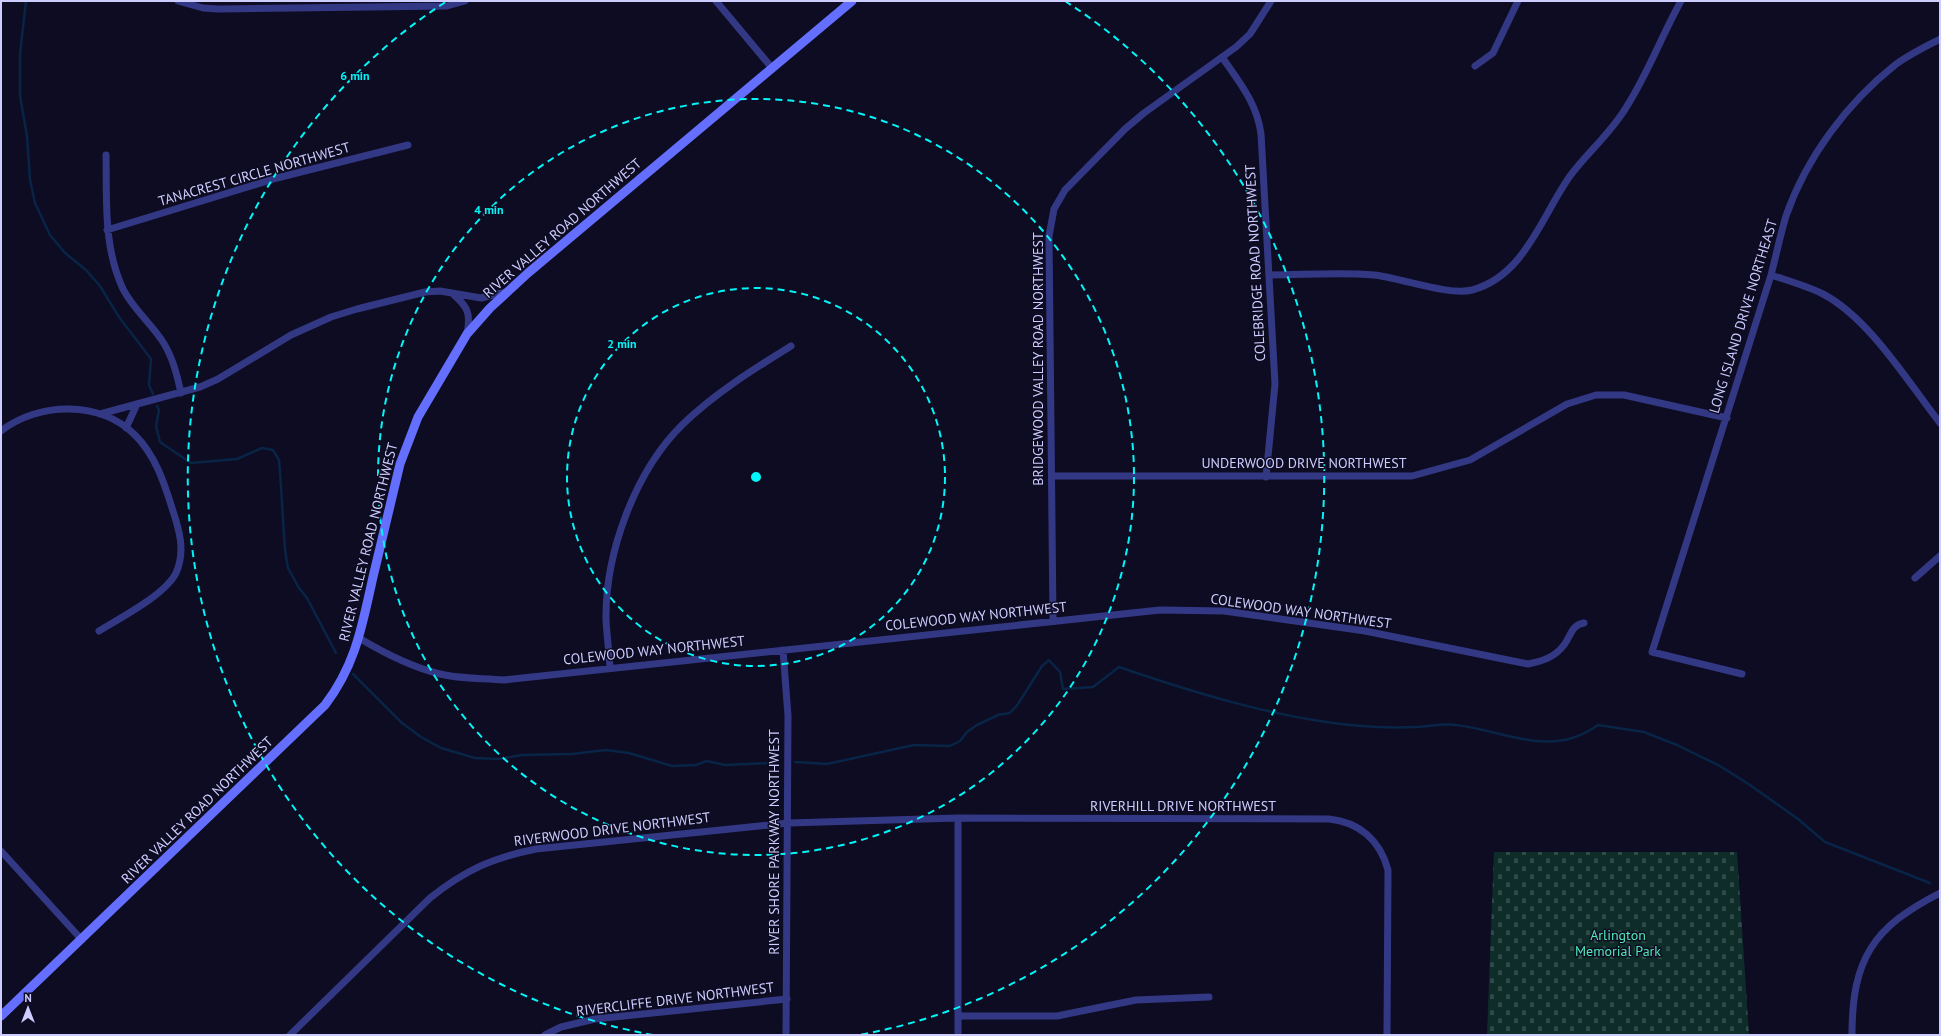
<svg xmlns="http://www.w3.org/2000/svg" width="1941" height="1036" viewBox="0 0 1941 1036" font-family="'PT Sans',sans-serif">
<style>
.cemetery{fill:url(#cemetery-stones)}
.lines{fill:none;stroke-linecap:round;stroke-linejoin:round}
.stream{stroke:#082446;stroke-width:2.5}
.street{stroke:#333885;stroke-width:7}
.secondary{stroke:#646fff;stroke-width:9}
.ring{fill:none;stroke:#00f6f8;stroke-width:2;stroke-dasharray:7 5}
.labels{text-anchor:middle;stroke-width:3;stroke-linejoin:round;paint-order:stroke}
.street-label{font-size:14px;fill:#cecdff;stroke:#0e0c22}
.park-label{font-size:14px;fill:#51e8b4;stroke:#0e0c22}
.centre{fill:#00f6f8;stroke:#0e0c22;stroke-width:2}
.ring-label{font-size:12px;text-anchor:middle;font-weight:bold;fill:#00f6f8;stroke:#0e0c22;stroke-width:3;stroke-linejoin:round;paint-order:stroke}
</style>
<defs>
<pattern id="cemetery-stones" width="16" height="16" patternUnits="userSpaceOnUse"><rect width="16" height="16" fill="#0e2d29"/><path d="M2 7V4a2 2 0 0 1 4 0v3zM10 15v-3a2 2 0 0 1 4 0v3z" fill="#304a49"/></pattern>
</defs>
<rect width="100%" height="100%" fill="#0e0c22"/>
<!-- cemetery -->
<path class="cemetery" d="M1494,852h243l12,183h-262z"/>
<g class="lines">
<!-- stream -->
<path class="stream" d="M26,1l-6,53v42l7,40 3,44 5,23 15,32 15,18 21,17 14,16 19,31 32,42 -2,26 4,9
M157,406l2,4 -3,16 4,16 31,21 46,-4 25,-11 11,2 6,10 1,12 5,78 3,18 11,20 8,10 29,55
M353,674l49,49 19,14 20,11 34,10 24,1 23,-4 50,-1 34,-4 23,3 43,13 24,-1 11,-4 18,4 46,-2
M795,762l32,2 87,-19 36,1 10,-5 7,-9 10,-7 21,-10 12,-2 8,-9 24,-38 7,-6 11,12 3,17 30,-2 26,-20c73,25 154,50 231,58 21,2 42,3 64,2 13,0 29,-4 42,-2 51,6 95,34 142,0l46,7 33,13 43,21 30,19 48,34 27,23 105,41"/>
<!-- street -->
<path class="street" d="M178,1l25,7 15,1 229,-3 18,-5
M716,1l56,67
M1222,57c17,25 35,46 39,77l14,250 -9,93
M1475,66l18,-13 25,-52
M106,155c1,45 -3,91 17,134 10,20 28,34 40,53 10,16 14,33 18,51
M107,230l170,-52 131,-33
M1269,275c34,0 70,-3 105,0 27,3 75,21 98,15 53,-14 70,-75 98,-114 18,-24 42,-44 57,-70 21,-33 35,-71 54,-105
M1771,275c18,6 36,11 52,19 46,24 85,88 117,129
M453,294c15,13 18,20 14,39
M100,414l100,-27 18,-8 73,-44 40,-18 26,-8 68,-17 15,-1 41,7 25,-6
M126,428l11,-24
M1,431c37,-29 99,-31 134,4 20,20 29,47 37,73 7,21 14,43 4,65 -11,22 -56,45 -77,58
M1052,476h360l58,-16 97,-56 29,-9h28l103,23
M1915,578l25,-22
M1053,621l-4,-385 5,-27 11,-19 60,-61 19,-16 92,-66 14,-13 21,-33
M359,638c25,15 52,29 81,36 20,5 43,4 64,6l656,-70 64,1 141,20 163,33c15,-3 27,-7 36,-19 7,-9 7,-20 20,-22
M783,650l5,66 -2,319
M610,668c-1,-16 -3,-32 -4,-48 -1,-67 29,-149 77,-196 32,-31 71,-55 108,-78
M1742,674l-90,-22 119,-377c5,-19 9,-39 15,-59 20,-58 61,-113 109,-151 13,-10 30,-18 45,-26
M958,818v217
M1,851l81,89
M958,1016h99l79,-16 73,-3
M290,1035l140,-137c35,-28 62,-40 106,-49l252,-26 170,-5 371,1c30,3 51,21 59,51l-1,165
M545,1035l16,-8 34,-8 192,-20
M1852,1035c0,-76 21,-108 88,-142"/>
<!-- secondary -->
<path class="secondary" d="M1,1016l324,-311c31,-41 37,-79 48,-128 9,-37 18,-75 27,-113l18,-47 49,-83 23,-26 38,-35 324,-272"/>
</g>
<!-- distance rings -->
<g class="ring">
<circle cx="756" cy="477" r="189"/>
<circle cx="756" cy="477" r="378"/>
<path d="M653 1035A567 567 0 0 1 447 1M1065 1A567 567 0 0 1 859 1035"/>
</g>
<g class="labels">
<!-- street labels -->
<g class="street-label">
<text transform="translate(254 174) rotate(-16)" y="5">TANACREST CIRCLE NORTHWEST</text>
<text transform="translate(562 228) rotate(-41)" y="5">RIVER VALLEY ROAD NORTHWEST</text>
<text transform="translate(1255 263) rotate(-93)" y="5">COLEBRIDGE ROAD NORTHWEST</text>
<text transform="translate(1743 316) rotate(-73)" y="5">LONG ISLAND DRIVE NORTHEAST</text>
<text transform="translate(1038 359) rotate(-90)" y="5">BRIDGEWOOD VALLEY ROAD NORTHWEST</text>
<text x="1304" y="468">UNDERWOOD DRIVE NORTHWEST</text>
<text transform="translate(368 542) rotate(-76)" y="5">RIVER VALLEY ROAD NORTHWEST</text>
<text transform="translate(1301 611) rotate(8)" y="5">COLEWOOD WAY NORTHWEST</text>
<text transform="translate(976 616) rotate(-6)" y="5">COLEWOOD WAY NORTHWEST</text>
<text transform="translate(654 650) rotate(-6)" y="5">COLEWOOD WAY NORTHWEST</text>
<text x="1183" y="811">RIVERHILL DRIVE NORTHWEST</text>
<text transform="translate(197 810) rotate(-44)" y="5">RIVER VALLEY ROAD NORTHWEST</text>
<text transform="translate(612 829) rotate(-7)" y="5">RIVERWOOD DRIVE NORTHWEST</text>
<text transform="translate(774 842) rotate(-90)" y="5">RIVER SHORE PARKWAY NORTHWEST</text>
<text transform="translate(675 999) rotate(-7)" y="5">RIVERCLIFFE DRIVE NORTHWEST</text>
</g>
<!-- park labels -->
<g class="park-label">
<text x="1618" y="940">Arlington<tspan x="1618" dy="16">Memorial Park</tspan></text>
</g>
</g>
<circle cx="756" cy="477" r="6" class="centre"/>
<g class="ring-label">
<text x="355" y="80">6 min</text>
<text x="489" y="214">4 min</text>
<text x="622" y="348">2 min</text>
</g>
<!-- border -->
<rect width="1941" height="1036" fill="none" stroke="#cecdff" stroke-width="4"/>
<!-- north arrow -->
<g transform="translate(28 1008)" stroke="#0e0c22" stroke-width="3" paint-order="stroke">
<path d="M0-3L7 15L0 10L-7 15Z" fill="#cecdff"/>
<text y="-6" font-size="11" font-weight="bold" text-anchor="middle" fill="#cecdff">N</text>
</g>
</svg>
